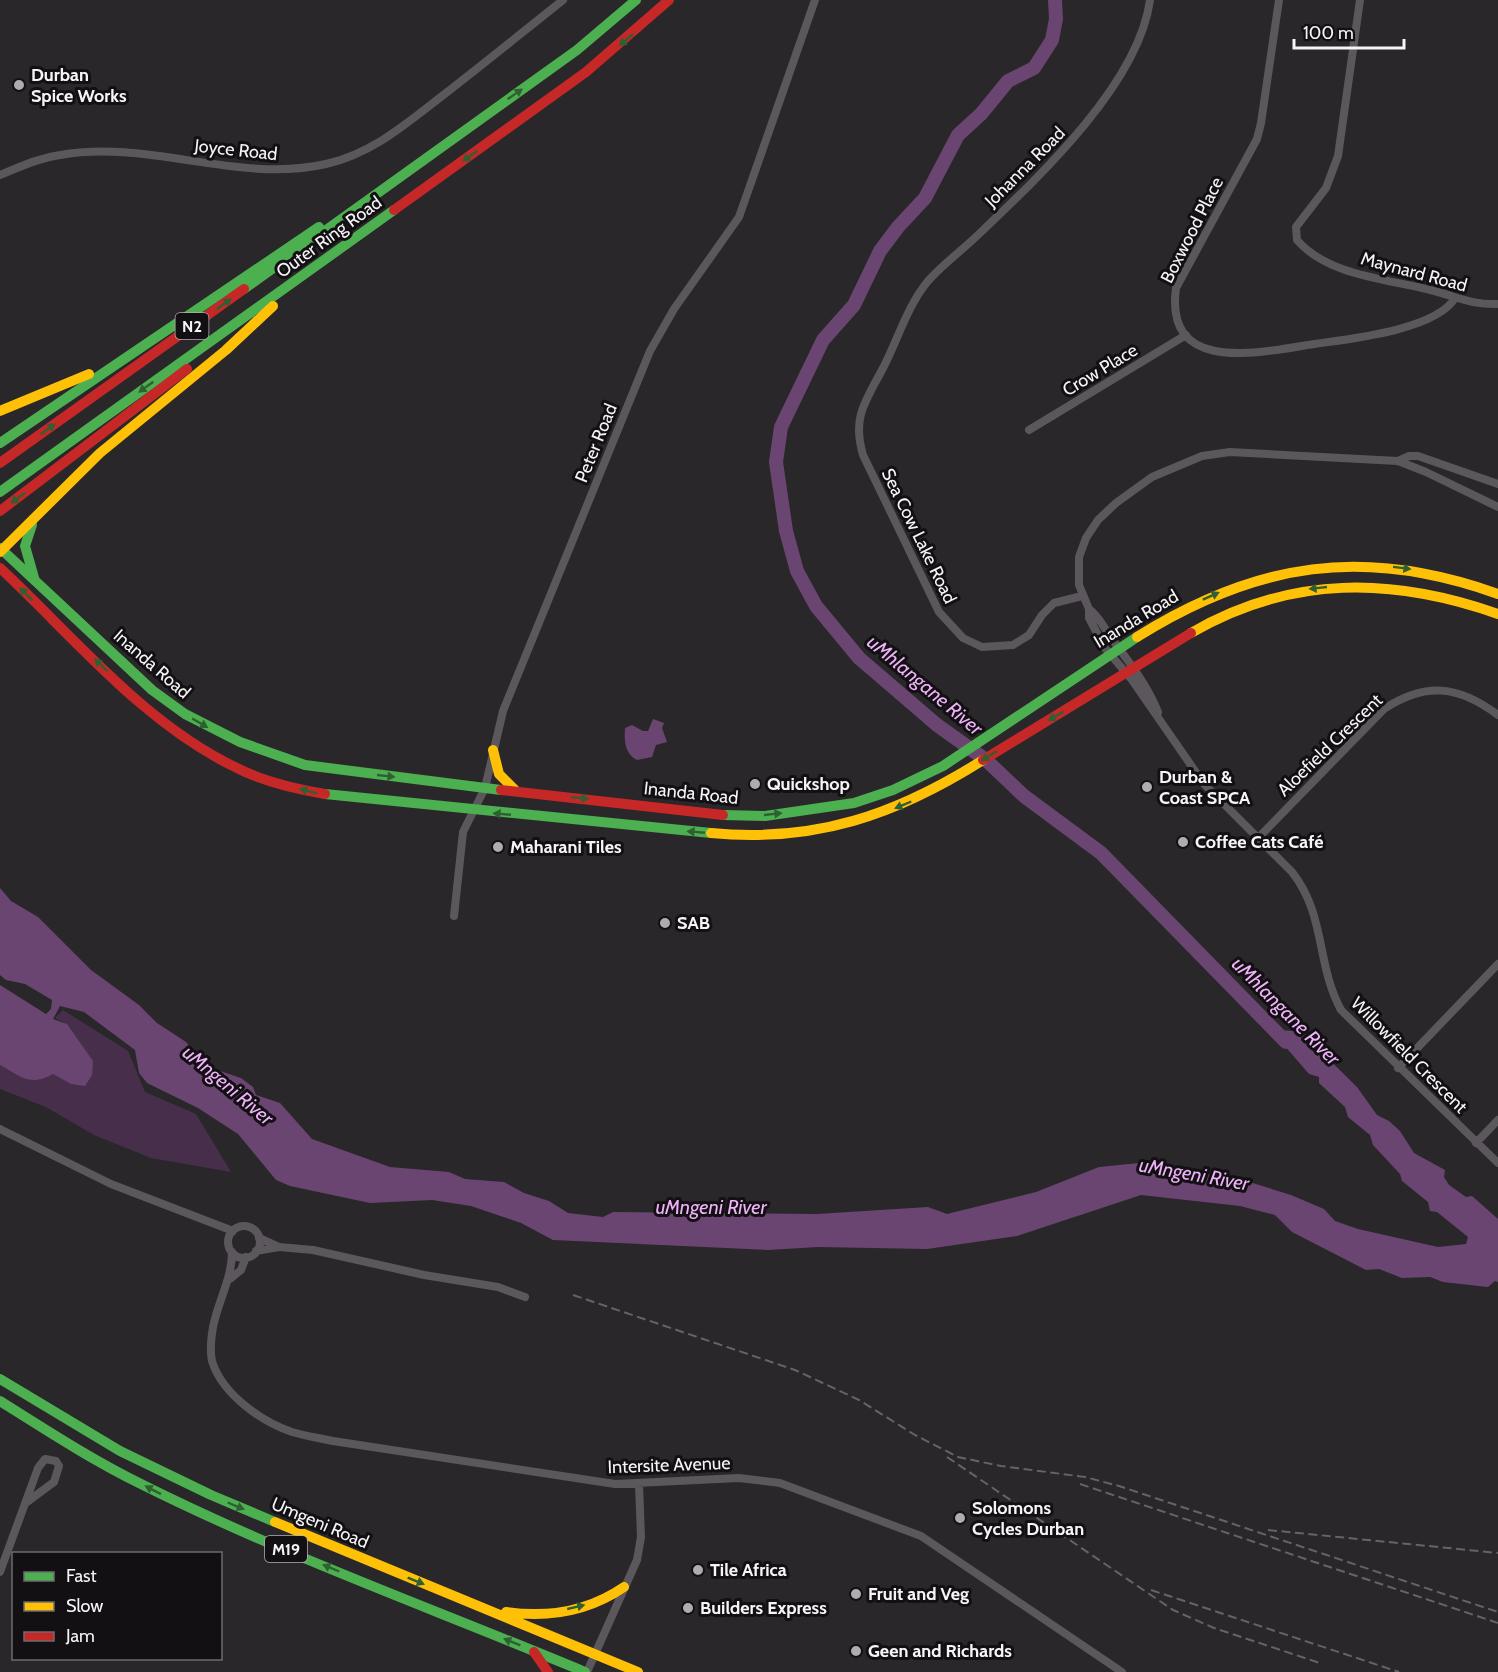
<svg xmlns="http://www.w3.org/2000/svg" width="1498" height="1672" viewBox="0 0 1498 1672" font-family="Cabin,sans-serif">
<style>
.green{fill:#472f4c}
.water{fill:#6a4571}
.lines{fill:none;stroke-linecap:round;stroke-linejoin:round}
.river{stroke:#6a4571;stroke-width:14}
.street{stroke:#5c575d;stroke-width:8}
.fast{stroke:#4caf50;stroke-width:10}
.slow{stroke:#ffc107;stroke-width:10}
.jam{stroke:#c62828;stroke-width:10}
.rail{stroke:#666367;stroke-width:2;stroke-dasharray:9 4.5;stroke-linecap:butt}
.oneway{fill:#2f6031}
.poi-dot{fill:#afacaf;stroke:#121012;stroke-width:2}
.labels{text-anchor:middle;stroke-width:6;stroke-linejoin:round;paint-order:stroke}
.shield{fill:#121012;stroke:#b2b0b2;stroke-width:1.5}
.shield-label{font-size:16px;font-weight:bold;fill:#f7f4f7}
.poi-label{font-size:18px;font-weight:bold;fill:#f7f4f7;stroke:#121012;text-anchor:start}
.street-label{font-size:18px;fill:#f7f4f7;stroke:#121012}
.water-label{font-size:20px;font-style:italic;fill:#efb2fb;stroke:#121012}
</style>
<rect width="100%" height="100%" fill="#29272a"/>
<!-- green -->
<path class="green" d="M63,1010l65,41 17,41 51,22 35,58 -80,-14 -57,-23 -48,-28 -46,-18v-24c22,12 30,22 53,8l18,11 8,-42 -12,-18 -12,-6z"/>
<!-- water -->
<path class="water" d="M653,719l11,4 -2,5 5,14 -11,3 -4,12 -15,3c-12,-6 -13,-19 -12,-32l7,-3 11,6h5z
M0,888l11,13 27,16 53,53 48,35 18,18 29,19 22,25 33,11 12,9 3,8 24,8 32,36 78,28 59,5 16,7 39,3 20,11 25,8 19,12 35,4 10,-5 204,2 111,-7 19,7 89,-22 63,-25 40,-4 104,17 48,15 33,14 11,12 23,8 80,18 28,-3 2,-7 -31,-25 -7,-1 -2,-9 -26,-21 -2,-7 -27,-29 -3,-10 -22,-18 -3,-10 -26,-24v-6l-10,-3 -38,-44 29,1 57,56 20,28 12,6 11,10 14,22 31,17 -1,7 5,8 17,12 6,-1 26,23v63l-3,-1 -7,6 -45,-5 -13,-5 -28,1 -23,-9 -13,1 -74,-38 -17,-17 -35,-9 -99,-11 -124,41 -90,13 -109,-2 -50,3 -215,-10 -32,-17 -50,-17 -39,-6 -62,3 -80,-17 -14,-6 -38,-46 -40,-26 -51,-25 -8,-10 -4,-23 -51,-38 -24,-6 -7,13 14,5 26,37 -1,14 -7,11 -14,-2 -18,-10c-24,13 -31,3 -53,-9v-80l46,29 5,-5 1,-9 -27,-16 -19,-4 -6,-5z"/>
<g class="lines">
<!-- river -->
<path class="river" d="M1055,0l1,19 -4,21 -18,28 -26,13 -27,33 -23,21 -33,63 -27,29 -18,24 -26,54 -31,35 -42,87 -5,35 10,69 11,40 19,35 43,52 78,67 49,35 38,36 77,57 185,189"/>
<!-- street -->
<path class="street" d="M1279,0l-18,123 -4,16 -81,149c-12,88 86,64 138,56 35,-5 122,-14 141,-46
M1360,0l-22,156 -12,32 -30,39 1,13c31,36 91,39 133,50 26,6 40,15 68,14
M0,175c20,-8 38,-17 60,-20 88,-16 178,29 266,9 48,-11 82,-42 120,-71 39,-30 78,-62 117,-93
M1029,430l157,-95
M1398,461l11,-5h9l80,28
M1498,507l-72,-35 -28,-11 -168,-9 -28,4 -50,21 -36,26 -18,17 -12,18 -7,19v28l10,24v9l16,30 27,32 72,104 88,88c34,43 24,92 49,138l157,153
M1082,596l-28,7 -12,12 -13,20 -16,10 -31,2 -19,-9 -24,-26 -76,-157c-11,-37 2,-53 19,-85 15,-28 25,-64 46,-89 16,-18 36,-32 53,-49 59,-56 158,-149 169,-232
M1089,609c12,9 16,22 26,34 17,23 32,42 43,69
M1258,838l126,-129c42,-28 75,-23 114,6
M454,916l9,-84 22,-44 18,-77 147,-360 24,-42 65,-92 76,-217
M1398,1068l100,-104
M0,1129l111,55 122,47
M1476,1143l22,-23
M228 1242a16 16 0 1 1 32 0a16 16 0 1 1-32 0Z
M259,1238l20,9 34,3 111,25 74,12 27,10
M256,1251l23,-4
M232,1252c0,27 -14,49 -19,75 -2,12 -4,26 0,37 11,31 49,58 79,68 13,4 28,6 41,9l282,43 124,-6 41,5 141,53 201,136
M230,1279l11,-9 5,-13
M0,1572l38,-104 7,-9 11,2 3,5 -5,16 -27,20
M587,1672l50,-112 4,-23 -2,-53"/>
<!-- fast -->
<path class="fast" d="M244,289l333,-239 59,-50
M0,443l319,-216
M0,492l394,-282
M32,525l-7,21 10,35
M0,548l152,142 33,24 55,28 65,23 196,25
M325,794l386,39
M723,815l42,1 89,-13 39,-13 50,-24 194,-129
M0,1379l120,72 91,44 64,27
M0,1401c46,29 92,59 141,83 144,72 296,126 444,188"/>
<!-- slow -->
<path class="slow" d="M0,411l89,-37
M0,552l100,-99 126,-103 47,-44
M1191,633c100,-58 201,-56 307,-19
M1137,637c120,-75 227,-91 361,-43
M493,750l6,24 16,16
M711,833c104,10 185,-18 272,-73
M275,1522l363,150
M506,1612c42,6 83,-1 118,-25"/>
<!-- jam -->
<path class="jam" d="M394,210l192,-138 83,-72
M0,463l244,-174
M0,511l187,-142
M0,568c74,69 144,156 237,200 27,14 58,21 88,26
M983,760l208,-127
M501,790l222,25
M534,1652l14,20"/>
<!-- rail -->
<path class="rail" d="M573,1295l222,75 64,30 56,35 43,22 43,9 84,11 34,9 379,126
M947,1457l226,153 41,18 106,35
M1080,1484l418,139
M1268,1530l230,23
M1151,1590l248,82"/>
</g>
<!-- one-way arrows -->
<defs><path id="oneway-solid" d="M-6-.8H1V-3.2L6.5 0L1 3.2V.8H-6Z" transform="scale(1.5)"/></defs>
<g class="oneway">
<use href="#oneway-solid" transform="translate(626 40) rotate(140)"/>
<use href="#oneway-solid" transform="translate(515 94) rotate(-35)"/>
<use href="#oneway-solid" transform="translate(470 156) rotate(144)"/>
<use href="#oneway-solid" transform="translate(224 304) rotate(-35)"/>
<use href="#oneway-solid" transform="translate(146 387) rotate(144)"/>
<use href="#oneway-solid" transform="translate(48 429) rotate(-36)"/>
<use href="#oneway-solid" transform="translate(18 498) rotate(143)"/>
<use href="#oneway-solid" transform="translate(1402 568) rotate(7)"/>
<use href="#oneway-solid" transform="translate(1318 588) rotate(174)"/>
<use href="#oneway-solid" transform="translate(26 594) rotate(-135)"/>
<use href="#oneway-solid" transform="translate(1211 596) rotate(-24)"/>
<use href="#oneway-solid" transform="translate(101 665) rotate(-136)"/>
<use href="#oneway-solid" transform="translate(1056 716) rotate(150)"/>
<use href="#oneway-solid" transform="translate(200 723) rotate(30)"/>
<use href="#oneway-solid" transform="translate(989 756) rotate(148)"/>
<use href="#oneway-solid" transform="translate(386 776) rotate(6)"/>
<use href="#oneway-solid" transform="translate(308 791) rotate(-165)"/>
<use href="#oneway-solid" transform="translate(580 798) rotate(6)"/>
<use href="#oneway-solid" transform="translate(903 805) rotate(157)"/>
<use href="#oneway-solid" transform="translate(502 814) rotate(-175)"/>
<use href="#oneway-solid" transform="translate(773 814) rotate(-6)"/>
<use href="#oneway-solid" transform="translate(696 832) rotate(-175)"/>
<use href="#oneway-solid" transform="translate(153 1490) rotate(-153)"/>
<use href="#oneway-solid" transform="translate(236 1506) rotate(23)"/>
<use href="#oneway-solid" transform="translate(331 1568) rotate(-157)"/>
<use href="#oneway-solid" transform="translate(416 1581) rotate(22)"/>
<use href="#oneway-solid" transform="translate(576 1607) rotate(-13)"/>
<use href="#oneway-solid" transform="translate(512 1642) rotate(-158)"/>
</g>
<!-- markers -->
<g class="poi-dot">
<circle cx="19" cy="85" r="6"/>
<circle cx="755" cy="784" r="6"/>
<circle cx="1147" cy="787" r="6"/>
<circle cx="1183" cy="842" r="6"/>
<circle cx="498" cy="847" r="6"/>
<circle cx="665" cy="923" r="6"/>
<circle cx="960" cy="1518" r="6"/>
<circle cx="698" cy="1570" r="6"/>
<circle cx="856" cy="1594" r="6"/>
<circle cx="688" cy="1608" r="6"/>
<circle cx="856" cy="1651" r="6"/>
</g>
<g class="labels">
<!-- shield labels -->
<g class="shield">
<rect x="175.5" y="313" width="33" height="26" rx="4.5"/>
<rect x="265" y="1536" width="42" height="26" rx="4.5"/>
</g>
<g class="shield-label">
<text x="192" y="332">N2</text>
<text x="286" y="1555">M19</text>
</g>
<!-- poi labels -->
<g class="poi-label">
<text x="31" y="81">Durban<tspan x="31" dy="21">Spice Works</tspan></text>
<text x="1159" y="783">Durban &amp;<tspan x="1159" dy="21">Coast SPCA</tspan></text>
<text x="767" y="790">Quickshop</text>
<text x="1195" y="848">Coffee Cats Café</text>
<text x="510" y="853">Maharani Tiles</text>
<text x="677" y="929">SAB</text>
<text x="972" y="1514">Solomons<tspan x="972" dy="21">Cycles Durban</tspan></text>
<text x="710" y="1576">Tile Africa</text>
<text x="868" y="1600">Fruit and Veg</text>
<text x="700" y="1614">Builders Express</text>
<text x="868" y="1657">Geen and Richards</text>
</g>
<!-- street labels -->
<g class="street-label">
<text transform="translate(236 150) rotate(6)" y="6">Joyce Road</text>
<text transform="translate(1025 167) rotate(-45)" y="6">Johanna Road</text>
<text transform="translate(1192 230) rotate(-63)" y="6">Boxwood Place</text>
<text transform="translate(329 237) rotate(-36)" y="6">Outer Ring Road</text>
<text transform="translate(1414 272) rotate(15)" y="6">Maynard Road</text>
<text transform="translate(1100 370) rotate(-31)" y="6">Crow Place</text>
<text transform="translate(596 443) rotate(-68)" y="6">Peter Road</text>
<text transform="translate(919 536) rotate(64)" y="6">Sea Cow Lake Road</text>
<text transform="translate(1136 619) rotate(-31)" y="6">Inanda Road</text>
<text transform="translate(152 664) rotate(41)" y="6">Inanda Road</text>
<text transform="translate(1330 745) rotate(-44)" y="6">Aloefield Crescent</text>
<text transform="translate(691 793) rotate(6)" y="6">Inanda Road</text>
<text transform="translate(1409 1055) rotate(45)" y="6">Willowfield Crescent</text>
<text transform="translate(669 1465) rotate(-2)" y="6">Intersite Avenue</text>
<text transform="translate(320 1523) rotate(23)" y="6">Umgeni Road</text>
</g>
<!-- water labels -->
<g class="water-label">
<text transform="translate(925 685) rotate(40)" y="7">uMhlangane River</text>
<text transform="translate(1286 1011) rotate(45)" y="7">uMhlangane River</text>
<text transform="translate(228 1085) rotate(40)" y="7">uMngeni River</text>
<text transform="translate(1194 1174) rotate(10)" y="7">uMngeni River</text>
<text x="711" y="1214">uMngeni River</text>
</g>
</g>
<!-- legend -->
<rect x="12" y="1552" width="210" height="108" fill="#121012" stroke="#6e6b6e" stroke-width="1.5"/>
<rect x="24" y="1572" width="30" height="9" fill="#4caf50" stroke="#6e6b6e" stroke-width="1.5"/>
<text x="66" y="1582" font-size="18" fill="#f7f4f7">Fast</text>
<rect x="24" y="1602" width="30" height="9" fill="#ffc107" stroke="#6e6b6e" stroke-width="1.5"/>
<text x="66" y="1612" font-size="18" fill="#f7f4f7">Slow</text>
<rect x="24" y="1632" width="30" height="9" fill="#c62828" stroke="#6e6b6e" stroke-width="1.5"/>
<text x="66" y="1642" font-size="18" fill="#f7f4f7">Jam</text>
<!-- scale -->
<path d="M1294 39v9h110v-9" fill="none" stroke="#f7f4f7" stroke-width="3"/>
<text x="1303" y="39" font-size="18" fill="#f7f4f7" stroke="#121012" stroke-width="4.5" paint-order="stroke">100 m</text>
</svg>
